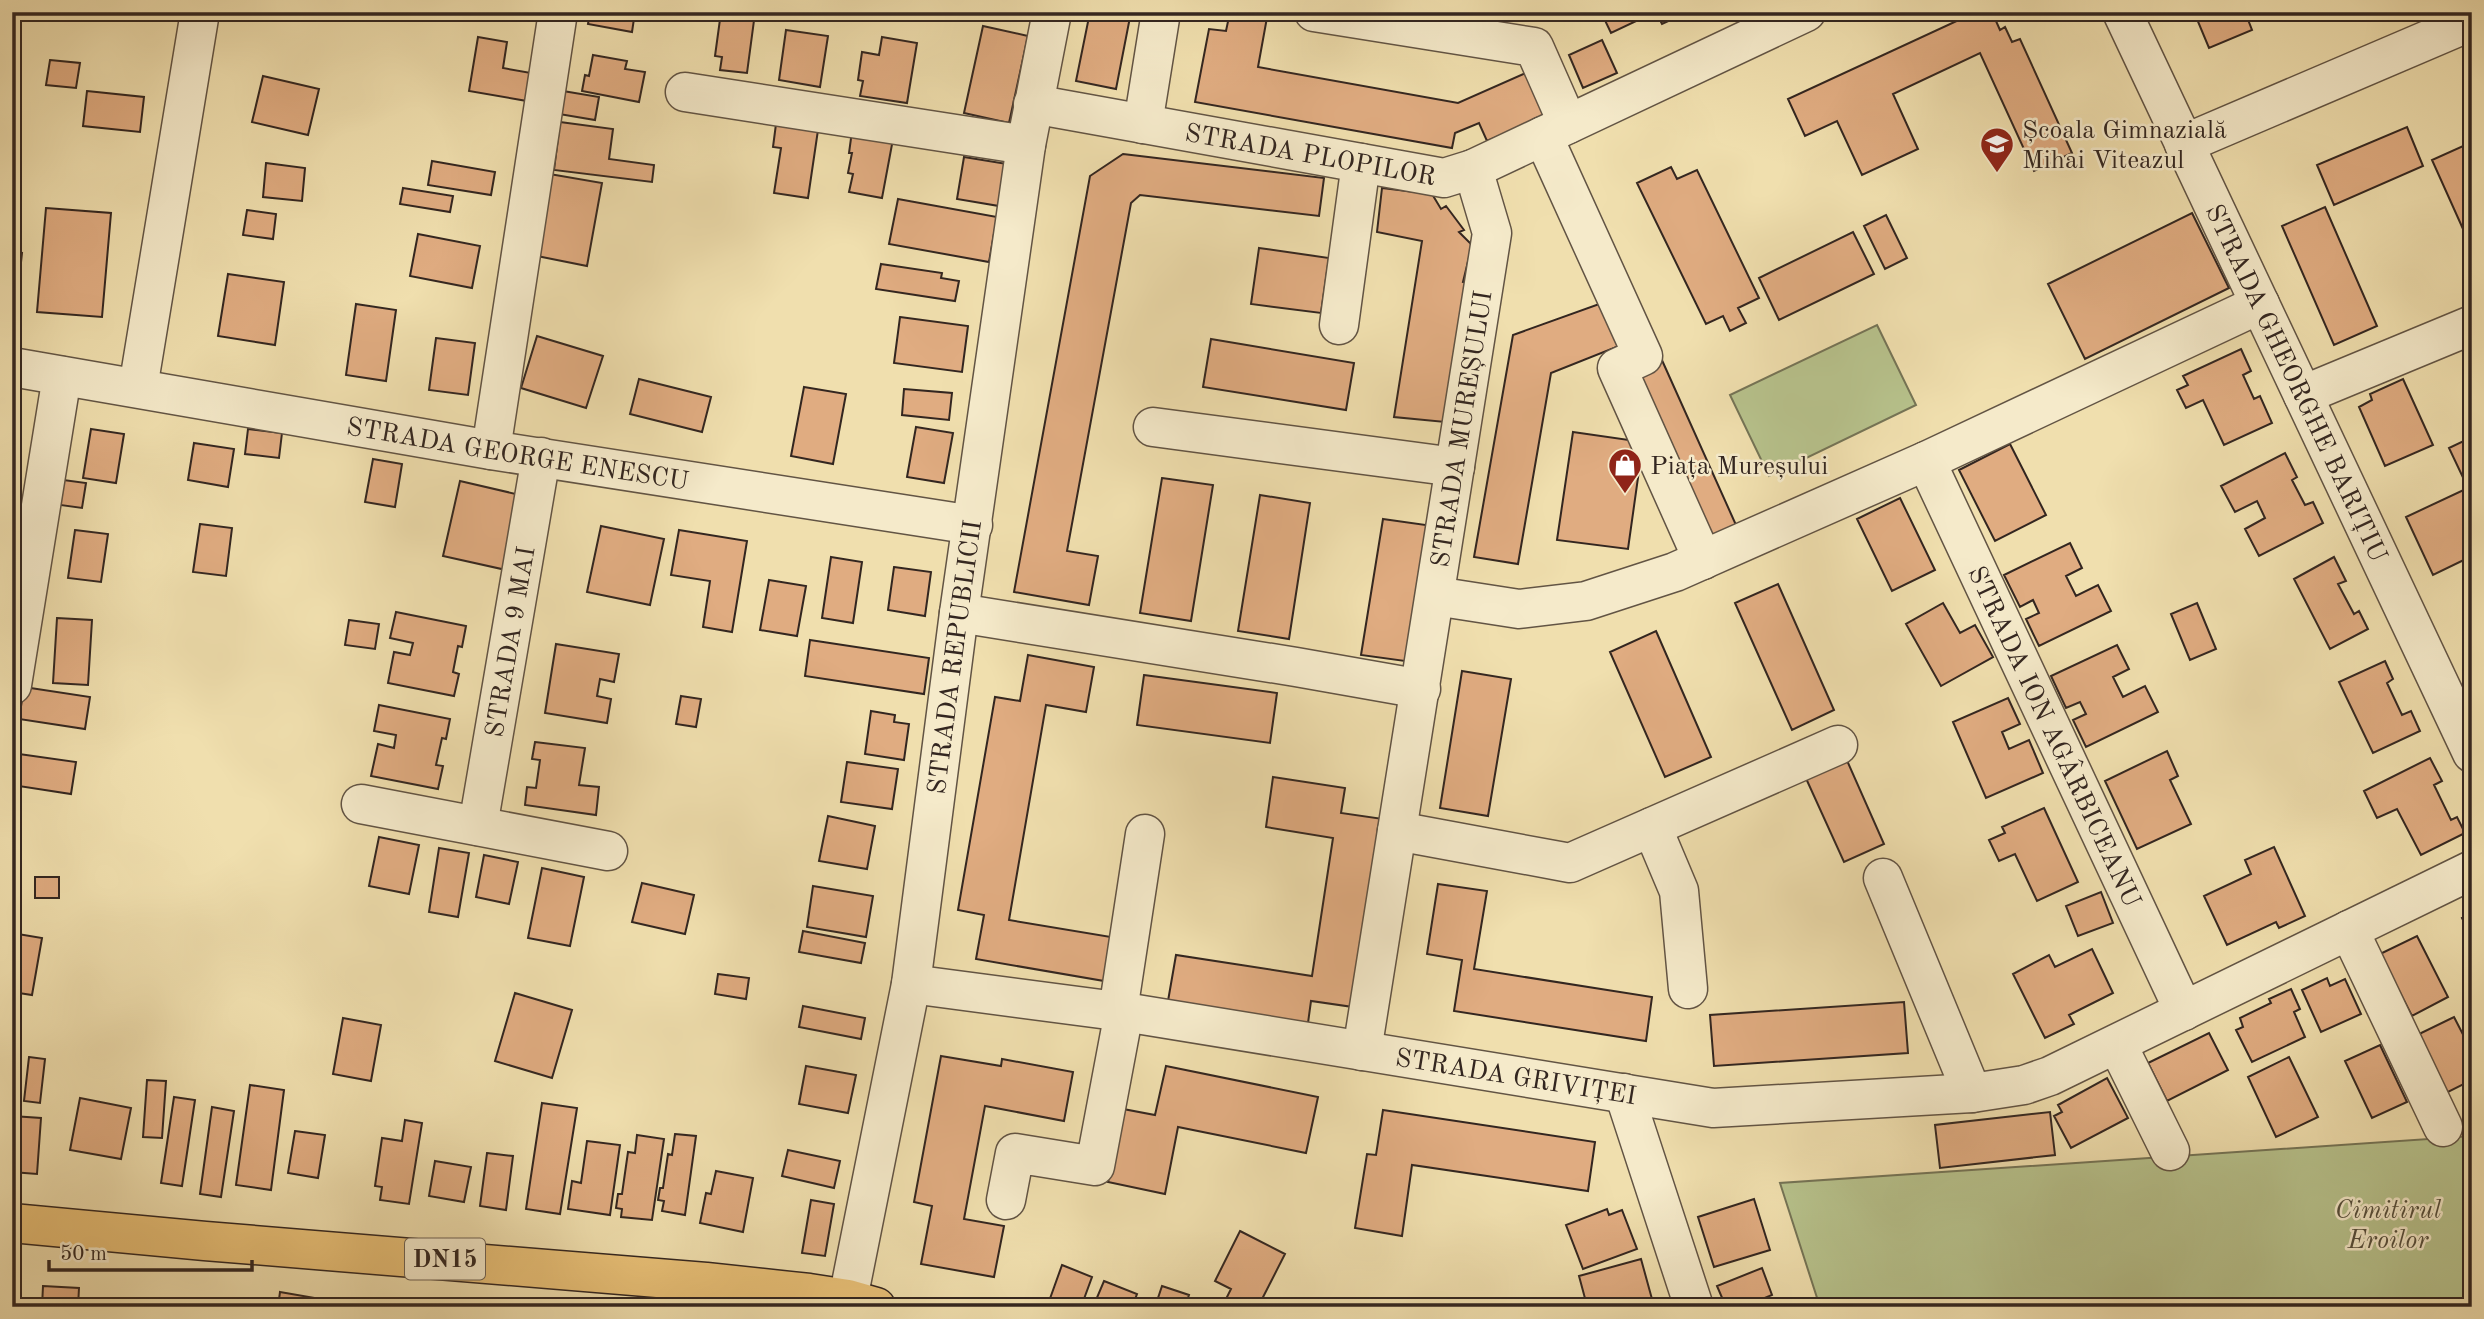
<svg xmlns="http://www.w3.org/2000/svg" width="2484" height="1319" viewBox="0 0 2484 1319" font-family="'Old Standard TT',serif">
<style>
.green{fill:#b7c28c;stroke:#757456;stroke-width:2}
.building{fill:#e0ac81;stroke:#332620;stroke-width:2}
.lines{fill:none;stroke-linecap:round;stroke-linejoin:round}
.minor-casing{stroke:#625444;stroke-width:41}
.major-casing{stroke:#332620;stroke-width:41}
.minor{stroke:#f5eaca;stroke-width:38}
.major{stroke:#e8c077;stroke-width:38}
.labels{text-anchor:middle;stroke-width:5;stroke-linejoin:round;paint-order:stroke}
.shield{fill:#f5eaca;stroke:#6d6153;stroke-width:2}
.shield-label{font-size:24px;font-weight:bold;fill:#332620}
.poi-label{font-size:26px;fill:#332620;stroke:#f5eaca;text-anchor:start}
.street-label{font-size:26px;fill:#332620;stroke:#f5eaca}
.park-label{font-size:26px;font-style:italic;fill:#544d3b;stroke:#f5eaca}
</style>
<rect width="100%" height="100%" fill="#f0dfae"/>
<filter id="stains"><feTurbulence type="fractalNoise" baseFrequency=".00286" numOctaves="4"/><feColorMatrix values="0 0 0 0 .2 0 0 0 0 .09 0 0 0 0 .02 0 0 0 .5 -.17"/></filter>
<radialGradient id="worn" r=".72"><stop offset=".6" stop-color="#630" stop-opacity="0"/><stop offset="1" stop-color="#630" stop-opacity=".3"/></radialGradient>
<!-- green -->
<path class="green" d="M1877,325l39,80 -147,71 -39,-81z
M2472,1136v171h-652l-40,-124z"/>
<!-- building -->
<path class="building" d="M590,12h45l-3,20 -44,-8z
M721,12l34,1 -8,60 -27,-3 2,-13 -7,-1z
M1090,12h41l-15,77 -40,-8z
M1230,12h38l-10,55 200,36 70,-31 19,44 -60,25 -8,-18 -24,10 -3,15 -257,-46 14,-73 17,2z
M1601,12h47l1,3 -38,18z
M1656,12h32l-26,12z
M1976,12h16l8,18 5,-3 7,15 8,-3 52,114 -38,18 -54,-118 -87,41 25,55 -56,26 -25,-54 -32,15 -17,-37z
M2194,12h51l7,18 -43,18z
M983,26l45,10 -19,87 -45,-10z
M786,30l42,6 -8,51 -41,-7z
M478,37l29,5 -4,26 28,5 -4,28 -58,-10z
M882,37l35,6 -10,60 -47,-7 3,-15 -5,-1 4,-28 17,3z
M1602,40l15,33 -34,15 -14,-33z
M593,55l34,6 -2,8 20,3 -6,30 -57,-11 3,-16 4,1z
M50,60l30,3 -4,25 -30,-3z
M263,76l56,13 -11,46 -56,-13z
M12,91l7,1 -6,52h-1z
M87,91l57,6 -4,35 -57,-6z
M563,91l36,6 -4,23 -36,-6z
M560,122l53,7 -4,30 45,6 -2,17 -98,-12z
M776,124l42,6 -10,68 -34,-5 7,-45 -8,-1z
M2407,127l16,39 -89,39 -17,-40z
M852,131l41,8 -11,59 -33,-6 4,-18 -5,-1 4,-20h-3z
M2472,142v107l-40,-89z
M1123,154l201,24 -5,38 -179,-21 -9,8 -64,348 31,5 -9,49 -75,-13 76,-416z
M964,157l43,7 -8,42 -42,-7z
M432,161l63,11 -4,23 -63,-10z
M266,163l39,5 -3,33 -39,-4z
M1671,167l6,12 20,-9 62,128 -21,10 8,15 -16,8 -7,-15 -17,8 -69,-141z
M538,172l64,11 -15,83 -65,-13z
M403,188l50,8 -3,16 -50,-8z
M1382,188l50,6 9,15 5,-3 18,24 -5,2 13,13 -9,37 6,1 -24,139 -51,-5 28,-176 -45,-9z
M898,199l99,18 -8,45 -100,-18z
M2325,207l52,119 -43,19 -52,-119z
M46,208l65,5 -9,104 -65,-5z
M247,210l29,4 -3,25 -30,-4z
M2192,213l37,75 -144,71 -37,-75z
M1886,215l21,43 -22,11 -21,-43z
M1853,232l21,42 -95,46 -20,-42z
M418,234l62,12 -8,42 -62,-12z
M1259,248l70,10 -8,55 -70,-9z
M12,252l10,1 -7,65 -3,-1z
M881,264l61,9 -1,5 18,3 -4,20 -79,-12z
M228,274l56,8 -9,63 -57,-9z
M1602,303l17,43 -68,27 -33,191 -44,-7 39,-222z
M356,304l40,6 -10,71 -40,-6z
M900,317l68,9 -6,46 -68,-9z
M537,336l66,20 -17,52 -65,-20z
M436,338l39,5 -7,52 -39,-5z
M1211,339l143,24 -8,47 -143,-23z
M2241,349l10,22 -8,4 11,24 6,-3 12,27 -48,22 -21,-45 -17,8 -9,-18 11,-5 -5,-9z
M1661,358l75,167 -27,13 -75,-167z
M639,379l72,18 -9,35 -72,-18z
M2403,379l30,66 -48,21 -26,-59 13,-7 -2,-6z
M804,387l42,7 -13,70 -42,-8z
M904,389l48,4 -3,27 -47,-5z
M916,427l37,6 -9,50 -37,-6z
M91,429l33,5 -8,49 -33,-5z
M248,429l34,4 -3,25 -34,-4z
M1573,432l70,10 -15,107 -71,-9z
M2472,437v119l-39,19 -27,-58 62,-29 -19,-40z
M194,443l40,6 -6,38 -40,-7z
M2010,444l36,71 -51,26 -36,-71z
M2285,453l12,24 -5,3 13,25 8,-3 10,21 -64,33 -14,-27 20,-11 -8,-17 -22,11 -14,-26z
M373,459l29,5 -7,43 -30,-5z
M1162,478l51,7 -22,136 -51,-8z
M56,479l30,4 -4,25 -29,-4z
M460,481l73,17 -18,74 -72,-16z
M1260,495l50,8 -21,136 -51,-8z
M1900,498l35,72 -43,21 -35,-72z
M1383,519l50,7 -21,136 -51,-7z
M200,524l32,4 -6,48 -33,-4z
M601,526l63,13 -14,66 -63,-13z
M75,530l33,4 -7,48 -33,-4z
M679,530l68,11 -15,91 -29,-5 7,-46 -39,-6z
M2070,543l12,25 -16,8 10,20 22,-11 13,26 -72,35 -13,-27 13,-6 -6,-13 -13,7 -16,-32z
M831,557l31,5 -9,61 -31,-5z
M2334,557l12,24 -8,3 16,30 5,-3 9,18 -38,20 -36,-70z
M894,567l37,5 -6,44 -37,-6z
M769,580l37,6 -9,50 -37,-6z
M1778,584l56,126 -42,20 -57,-127z
M1943,603l17,30 15,-8 18,32 -52,29 -35,-62z
M2197,603l19,46 -26,11 -19,-46z
M396,612l70,14 -4,21 -4,-1 -5,26 6,2 -5,22 -66,-13 6,-31 16,3 3,-12 -23,-5z
M57,618l35,2 -4,65 -35,-2z
M349,620l30,4 -4,25 -30,-4z
M1656,631l55,126 -46,20 -55,-125z
M810,640l119,18 -5,36 -119,-18z
M556,644l63,10 -5,28 -14,-3 -3,17 14,3 -4,24 -62,-10z
M2117,645l12,24 -16,8 10,20 22,-11 13,26 -72,35 -13,-27 13,-6 -6,-12 -14,6 -15,-32z
M1028,655l66,12 -8,45 -40,-7 -37,215 108,18 -7,44 -134,-23 8,-44 -26,-5 37,-213 25,4z
M2385,661l8,18 -6,4 15,32 9,-4 9,20 -47,22 -34,-71z
M1462,671l49,8 -23,137 -48,-8z
M1144,675l133,18 -7,50 -133,-18z
M24,687l66,10 -5,32 -66,-10z
M681,696l20,3 -5,28 -20,-3z
M2008,698l12,26 -18,8 7,17 20,-9 14,33 -57,25 -33,-76z
M379,705l71,14 -4,20 -4,-1 -6,27 7,1 -5,23 -67,-13 7,-32 16,4 2,-13 -22,-4z
M871,711l24,4 -1,7 15,2 -5,36 -39,-6z
M535,742l50,6 -6,37 20,2 -3,28 -71,-10 2,-18 9,1 4,-28 -8,-1z
M2167,751l11,25 -8,4 21,44 -54,25 -32,-68z
M12,753l64,9 -5,32 -59,-9z
M1845,756l39,88 -40,18 -40,-88z
M2430,758l12,23 -8,4 17,35 6,-3 8,16 -44,22 -24,-46 -20,9 -13,-27z
M847,762l51,7 -6,40 -51,-7z
M1273,777l72,11 -4,25 49,7 -30,188 -49,-7 -3,22 -140,-22 8,-46 136,21 21,-138 -67,-11z
M2044,808l34,74 -41,19 -22,-47 -16,7 -10,-21 16,-7 -3,-6z
M828,816l47,10 -8,43 -48,-8z
M379,837l40,8 -10,49 -40,-8z
M2274,847l31,69 -26,12 -3,-6 -49,23 -23,-49 47,-22 -6,-14z
M439,848l30,5 -11,64 -29,-5z
M484,855l34,7 -9,42 -33,-7z
M542,868l42,9 -14,69 -42,-8z
M35,877h24v21h-24z
M642,883l52,12 -9,39 -53,-12z
M1438,884l49,7 -13,78 178,28 -6,44 -192,-30 8,-51 -35,-6z
M813,886l60,10 -7,41 -59,-10z
M2101,892l12,31 -35,13 -12,-30z
M2472,913v25l-10,-20z
M803,931l62,12 -4,20 -62,-11z
M12,933l30,5 -10,57 -20,-3z
M2417,936l31,61 -36,19 -32,-62z
M2092,949l21,44 -44,22 5,9 -29,14 -32,-64 36,-19 6,12z
M718,974l31,4 -3,21 -31,-5z
M2327,978l3,8 15,-7 16,35 -40,18 -19,-42z
M2291,989l9,20 -6,3 11,25 -53,25 -16,-32 7,-3 -3,-9 31,-15 -2,-4z
M515,993l57,17 -20,68 -57,-17z
M1904,1002l4,51 -194,13 -4,-51z
M803,1006l62,12 -4,21 -62,-12z
M2454,1017l18,35v28l-28,14 -29,-58z
M343,1018l38,7 -10,56 -38,-7z
M2209,1033l19,37 -61,31 -19,-38z
M2380,1045l27,57 -35,16 -27,-57z
M941,1056l60,10 1,-7 71,13 -9,49 -79,-15 -21,113 40,7 -10,51 -73,-13 11,-58 -18,-4z
M29,1057l16,2 -5,44 -16,-2z
M2289,1057l29,60 -42,20 -28,-60z
M806,1066l50,9 -8,38 -49,-9z
M1166,1066l152,31 -12,56 -128,-26 -13,67 -57,-12 15,-73 32,6z
M2107,1078l21,40 -57,30 -17,-32 8,-4 -4,-7z
M147,1080l19,1 -4,57 -19,-1z
M250,1085l34,5 -13,100 -35,-5z
M174,1097l21,3 -13,86 -21,-3z
M80,1098l51,10 -10,51 -51,-9z
M542,1103l35,5 -17,106 -34,-5z
M212,1107l22,4 -13,86 -21,-3z
M1383,1110l212,32 -7,49 -176,-26 -10,71 -47,-8 12,-74 9,1z
M2050,1112l5,43 -115,13 -5,-43z
M12,1116l29,2 -4,56 -25,-2z
M405,1120l17,3 -13,81 -29,-4 2,-13 -7,-1 7,-48 20,3z
M295,1131l30,4 -7,43 -30,-5z
M675,1134l21,2 -11,79 -23,-4 2,-10 -6,-1 2,-12h3l5,-34 4,1z
M637,1135l27,4 -12,81 -31,-3 1,-8 -6,-1 2,-14h4l6,-42 7,1z
M587,1141l33,4 -10,70 -42,-6 4,-28 9,2z
M788,1150l52,11 -6,27 -52,-12z
M487,1153l26,3 -7,54 -26,-4z
M435,1161l36,6 -7,35 -35,-6z
M716,1171l37,7 -10,54 -43,-9 6,-30 5,1z
M1754,1199l16,51 -56,17 -16,-50z
M811,1200l23,4 -9,52 -23,-3z
M1607,1209l2,6 13,-5 15,39 -54,20 -17,-44z
M1240,1231l45,23 -27,53h-36l9,-18 -16,-8z
M1641,1259l11,40 -26,8h-56l16,-5 -7,-26z
M1062,1265l30,12 -11,30h-34z
M1762,1268l10,27 -29,12h-17l-9,-21z
M1104,1281l33,13 -5,13h-39z
M43,1286l36,2 -1,19h-36z
M1162,1286l27,9 -4,12h-30z
M280,1292l35,6 -1,9h-36z
M120,1298l40,4v5h-41z"/>
<g class="lines">
<!-- minor casing -->
<g class="minor-casing">
<g id="minor">
<path d="M1314,12l220,35 34,77"/>
<path id="s1" d="M2122,12l350,741"/>
<path d="M685,92l341,53"/>
<path id="s2" d="M1033,104l411,74 29,-9 333,-157"/>
<path d="M1143,124l18,-112"/>
<path d="M1543,136l100,220 -26,12 86,192"/>
<path d="M2184,144l288,-123"/>
<path d="M1339,325l22,-162"/>
<path id="s3" d="M12,367l479,83 482,75"/>
<path d="M138,388l62,-376"/>
<path d="M2303,395l169,-70"/>
<path d="M1153,427l302,40"/>
<path d="M491,450l67,-438"/>
<path id="s4" d="M1926,461l258,550"/>
<path d="M1435,596l84,13 67,-8 89,-29 251,-111 334,-157"/>
<path d="M959,613l337,54 125,22"/>
<path d="M12,685l50,-309"/>
<path d="M361,804l247,47"/>
<path id="s5" d="M478,826l63,-369"/>
<path d="M1652,827l27,64 9,98"/>
<path d="M1397,831l173,32 268,-118"/>
<path d="M1883,878l89,215"/>
<path d="M2349,930l94,197"/>
<path id="s6" d="M911,984l213,28 589,96 259,-15 52,-8 26,-9 422,-206"/>
<path d="M1118,1011l27,-177"/>
<path d="M2117,1044l53,107"/>
<path id="s7" d="M1362,1051l130,-818 -19,-64"/>
<path d="M1624,1093l70,214"/>
<path d="M1006,1200l9,-47 80,13 29,-154"/>
<path id="s8" d="M848,1299l63,-315 48,-371 67,-468 26,-133"/>
</g>
</g>
<!-- major casing -->
<g class="major-casing">
<path id="major" d="M12,1223l193,18 501,41 103,11 39,6 28,8"/>
</g>
<!-- minor -->
<use href="#minor" class="minor"/>
<!-- major -->
<use href="#major" class="major"/>
</g>
<!-- icons -->
<defs>
<g id="school-pin" transform="scale(1.75)"><path d="M0 17L-7.5 6A9.5 9.5 0 1 1 7.5 6Z" fill="#8f2418" stroke="#f5eaca"/><path d="M0-5L7-2L0 1L-7-2ZM-4 1L0 2.5L4 1V4Q0 6-4 4Z" fill="#fff"/></g>
<g id="shop-pin" transform="scale(1.75)"><path d="M0 17L-7.5 6A9.5 9.5 0 1 1 7.5 6Z" fill="#8f2418" stroke="#f5eaca"/><path d="M-5-2.5h2.3a2.7 3.5 0 0 1 5.4 0H5L5.5 6h-11ZM-1.5-2.5h3a1.5 2.3 0 0 0-3 0Z" fill="#fff"/></g>
</defs>
<g fill-rule="evenodd">
<use href="#school-pin" x="1997" y="144"/>
<use href="#shop-pin" x="1625" y="465"/>
</g>
<g class="labels">
<!-- shield labels -->
<rect class="shield" x="405" y="1238.5" width="80" height="41" rx="5"/>
<g class="shield-label">
<text x="445" y="1267">DN15</text>
</g>
<!-- poi labels -->
<g class="poi-label">
<text x="2022" y="138">Școala Gimnazială<tspan x="2022" dy="30">Mihai Viteazul</tspan></text>
<text x="1650" y="474">Piața Mureșului</text>
</g>
<!-- street labels -->
<g class="street-label">
<text dy="9" stroke="none"><textPath href="#s2" startOffset="282">STRADA PLOPILOR</textPath></text>
<text dy="9" stroke="none"><textPath href="#s1" startOffset="410">STRADA GHEORGHE BARIȚIU</textPath></text>
<text dy="9" stroke="none"><textPath href="#s7" startOffset="630">STRADA MUREȘULUI</textPath></text>
<text dy="9" stroke="none"><textPath href="#s3" startOffset="513">STRADA GEORGE ENESCU</textPath></text>
<text dy="9" stroke="none"><textPath href="#s5" startOffset="187">STRADA 9 MAI</textPath></text>
<text dy="9" stroke="none"><textPath href="#s8" startOffset="651">STRADA REPUBLICII</textPath></text>
<text dy="9" stroke="none"><textPath href="#s4" startOffset="304">STRADA ION AGÂRBICEANU</textPath></text>
<text dy="9" stroke="none"><textPath href="#s6" startOffset="612">STRADA GRIVIȚEI</textPath></text>
</g>
<!-- park labels -->
<g class="park-label">
<text x="2388" y="1218">Cimitirul<tspan x="2388" dy="30">Eroilor</tspan></text>
</g>
</g>
<!-- margin -->
<rect width="2484" height="1319" fill="none" stroke="#f0dfae" stroke-width="42"/>
<rect x="14" y="14" width="2456" height="1291" fill="none" stroke="#332620" stroke-width="3.5"/>
<rect x="21" y="21" width="2442" height="1277" fill="none" stroke="#332620" stroke-width="2"/>
<!-- scale -->
<path d="M49 1260v10h203v-10" fill="none" stroke="#332620" stroke-width="3.5"/>
<text x="60" y="1260" font-size="21" fill="#332620" stroke="#f5eaca" stroke-width="5" paint-order="stroke">50 m</text>
<rect width="100%" height="100%" filter="url(#stains)"/>
<rect width="100%" height="100%" fill="url(#worn)"/>
</svg>
